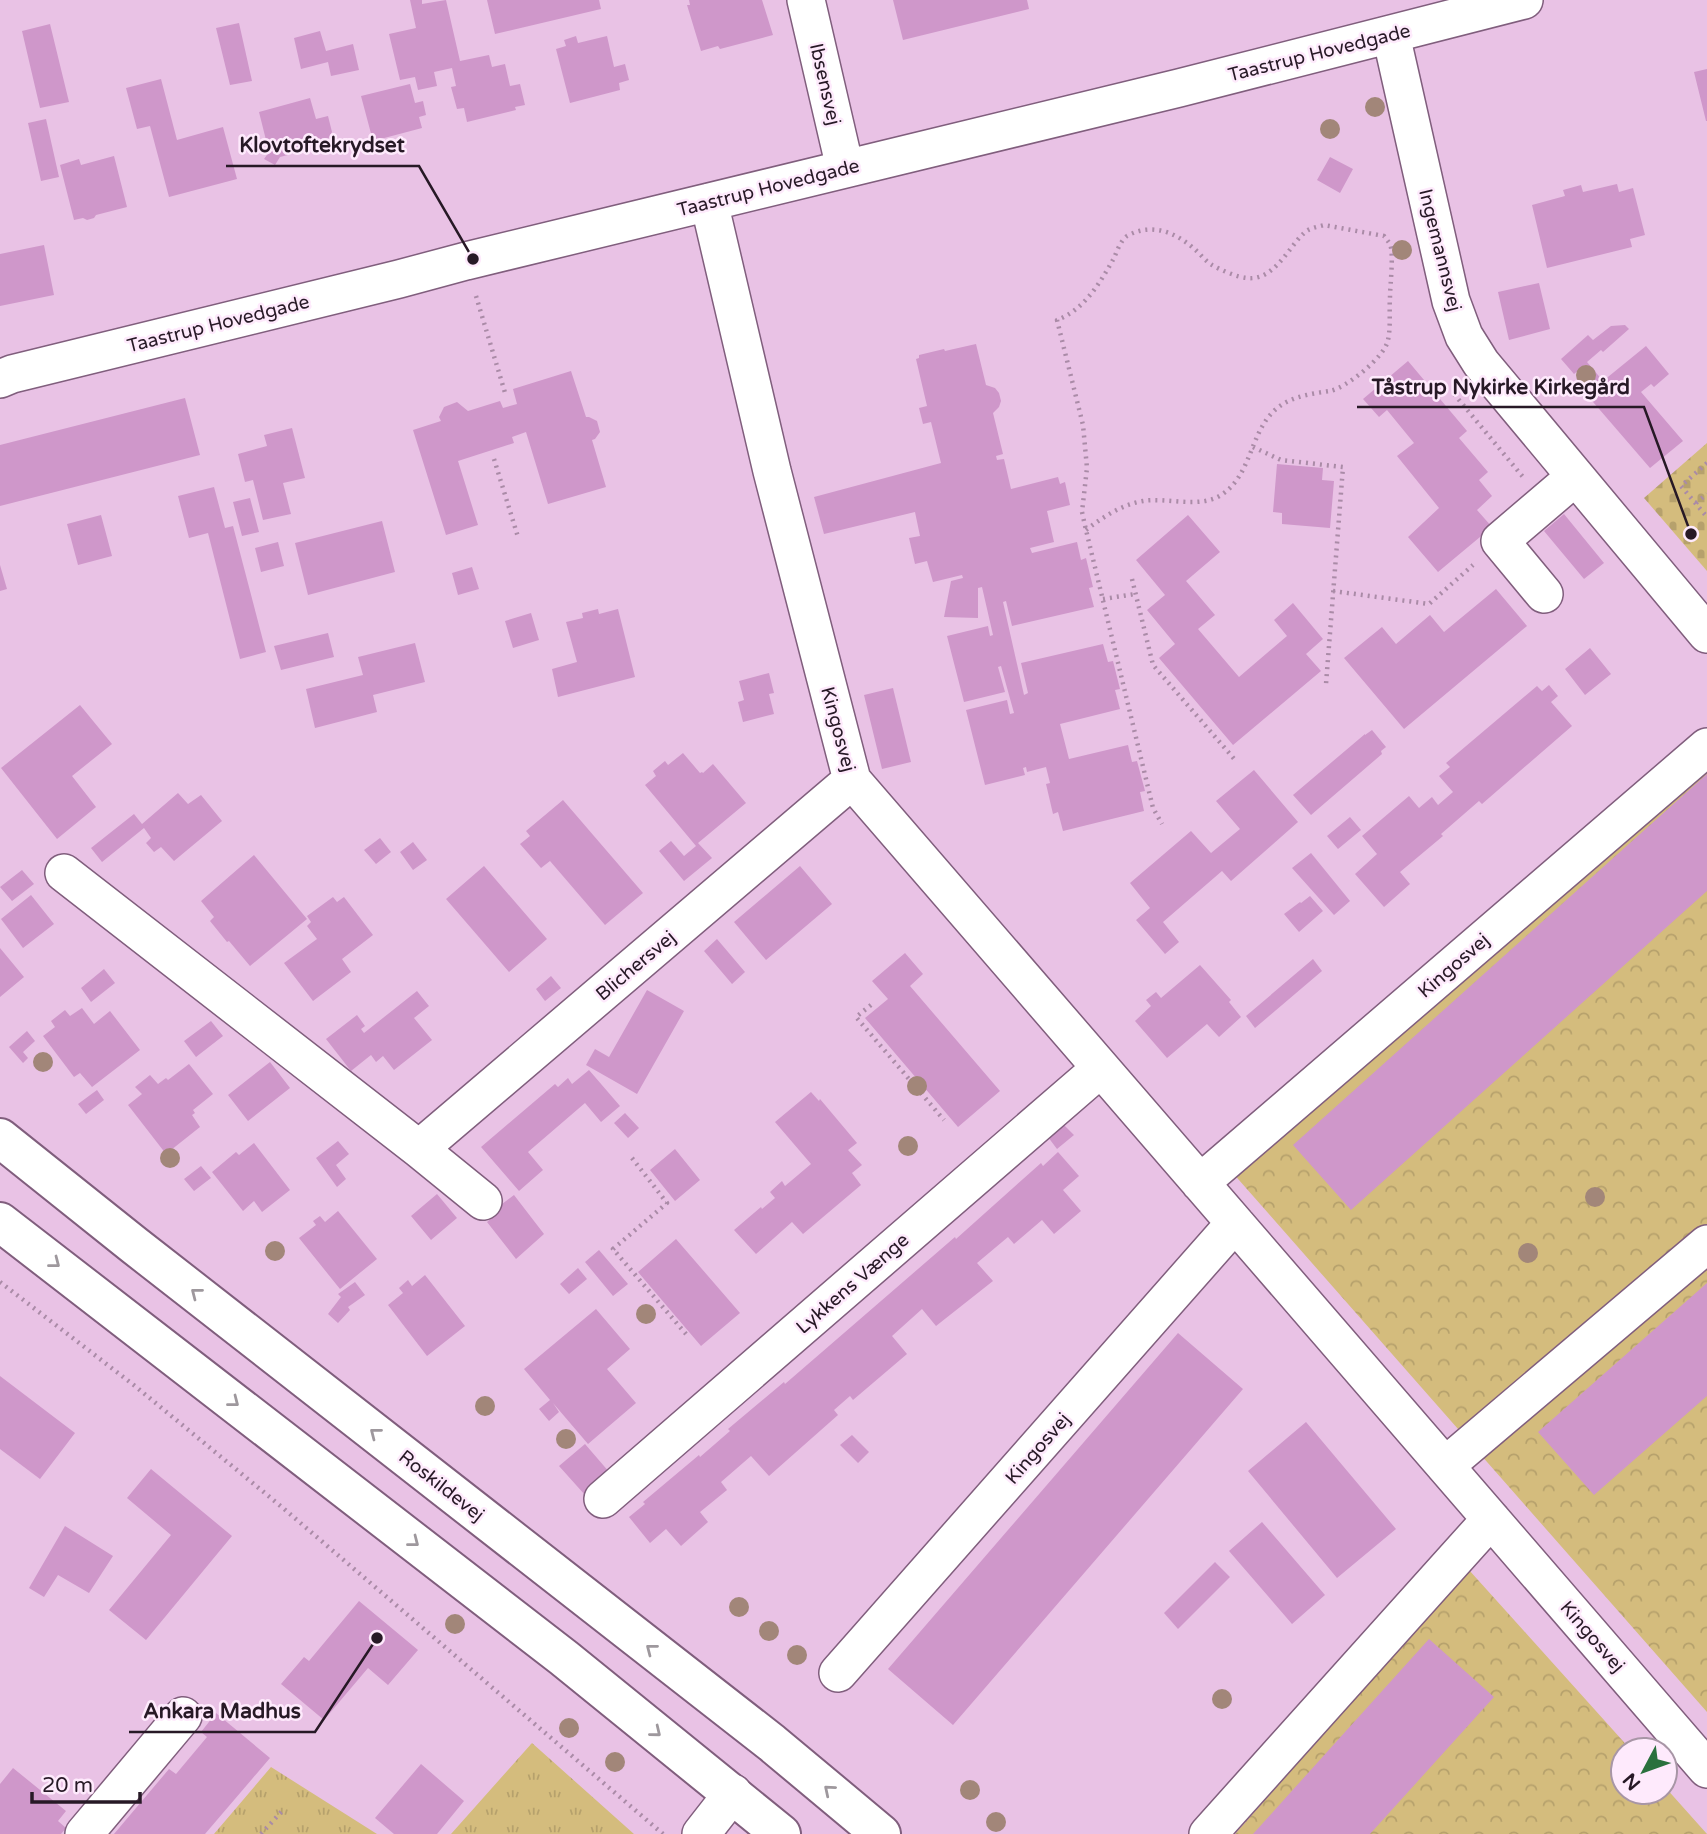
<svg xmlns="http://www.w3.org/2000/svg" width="1707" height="1834" viewBox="0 0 1707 1834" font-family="'Varela Round',sans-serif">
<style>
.grass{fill:url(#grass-tufts)}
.forest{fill:url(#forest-crowns)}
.cemetery{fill:url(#cemetery-stones)}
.building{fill:#cf97ca}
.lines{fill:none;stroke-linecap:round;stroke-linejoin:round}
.minor-casing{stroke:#805e7d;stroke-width:40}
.major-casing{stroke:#805e7d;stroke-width:42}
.path{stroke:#aa8ba7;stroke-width:4.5;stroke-dasharray:2 5;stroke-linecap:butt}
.minor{stroke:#fff;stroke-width:37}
.major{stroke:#fff;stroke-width:38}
.tree{fill:#a28679}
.oneway{stroke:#9e989d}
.labels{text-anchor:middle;stroke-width:5;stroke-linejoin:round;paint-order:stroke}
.street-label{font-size:19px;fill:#271926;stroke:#feeafc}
.leader{fill:none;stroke:#271926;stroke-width:2.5}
.callout-dot{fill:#271926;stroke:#feeafc;stroke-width:2.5}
.callout-label{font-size:21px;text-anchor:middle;font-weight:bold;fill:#271926;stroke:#feeafc;stroke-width:5;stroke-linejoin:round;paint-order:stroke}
</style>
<defs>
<pattern id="grass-tufts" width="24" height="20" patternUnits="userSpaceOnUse" patternTransform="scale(1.75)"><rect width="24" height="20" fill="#d4bc7d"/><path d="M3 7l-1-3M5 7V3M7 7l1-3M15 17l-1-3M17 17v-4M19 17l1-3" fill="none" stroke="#b6a16c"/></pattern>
<pattern id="forest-crowns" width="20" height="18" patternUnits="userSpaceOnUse" patternTransform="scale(1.75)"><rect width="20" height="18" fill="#d4bc7d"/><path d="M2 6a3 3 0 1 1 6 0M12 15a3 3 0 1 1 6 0" fill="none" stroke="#b6a16c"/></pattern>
<pattern id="cemetery-stones" width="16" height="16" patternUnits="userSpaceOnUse" patternTransform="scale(1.75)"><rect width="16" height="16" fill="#d4bc7d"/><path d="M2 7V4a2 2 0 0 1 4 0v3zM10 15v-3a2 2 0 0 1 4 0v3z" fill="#b6a16c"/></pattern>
</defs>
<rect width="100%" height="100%" fill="#e9c2e5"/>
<!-- grass -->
<path class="grass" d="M532,1743l102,91h-183z
M271,1767l106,67h-163z"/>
<!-- forest -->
<path class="forest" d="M1707,760v952l-476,-541z
M1469,1570l162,180h-8v42h42v-5l42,47h-472z"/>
<!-- cemetery -->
<path class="cemetery" d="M1707,443v128l-63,-73z"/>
<!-- building -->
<path class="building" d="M410,0h12v4l24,-4 14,61 29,-6 3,12 13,-3 5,22 10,-2 5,21 -10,2 1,3 -49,12 -3,-14 -7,1 -6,-22 5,-1 -4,-18 -18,4 3,14 -19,4 -3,-13 -15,3 -11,-46 27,-6z
M487,0h112l2,9 -106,25z
M689,0h73l11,35 -53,14 -2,-3 -17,5 -14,-46h3z
M893,0h134l2,9 -126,31z
M239,23l13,58 -22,4 -14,-57z
M50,24l19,78 -29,6 -18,-77z
M320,31l6,20 27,-7 6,26 -28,6 -3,-14 -27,7 -7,-31z
M576,36l2,7 29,-7 7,31 11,-3 4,16 -10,3 1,7 -50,13 -14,-54 10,-3 -2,-6z
M1707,69v52h-1l-12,-49z
M161,79l16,61 46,-13 14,52 -68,18 -19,-71 -13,3 -11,-41z
M410,84l5,19 8,-2 3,14 -7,2 3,11 -49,13 -12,-45z
M310,98l6,21 12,-3 4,16 -5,9 3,2 -7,10 -8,-5 -35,9 -5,8 -11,-6 5,-7 -10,-40z
M46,119l13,58 -18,4 -13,-58z
M114,156l13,51 -31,8 -2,3 -7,2 -4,-2 -9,2 -14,-55 19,-6 2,6z
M1330,157l23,12 -13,24 -23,-13z
M1617,184l2,8 14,-4 12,47 -15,4 2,8 -85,21 -15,-63 33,-9 -2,-6 18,-5 2,7z
M44,245l10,50 -54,11v-52z
M1539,283l11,46 -41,11 -11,-48z
M1625,325l4,4 -26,23 -2,-2 -14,12 16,19 43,-35 23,28 -15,13 -3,-3 -10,8 42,49 -33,27 -63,-73 9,-8 -15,-19 -7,6 -13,-15 27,-24 5,5 18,-14z
M976,344l10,41 9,3 4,5 2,8 -2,6 -6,6 10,41 -7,2 1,4 7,-1 7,30 47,-12 2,7 5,-2 5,23 -23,6 7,31 -24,6 2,5 45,-11 4,18 5,-2 7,29 -4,1 5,19 -82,19 -6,-25 -3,1 21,93 4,-2 -7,-30 82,-19 5,18 5,-1 7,28 -5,1 5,19 -60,15 9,35 59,-14 4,17 5,-1 8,30 -5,1 4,19 -81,20 -5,-19 -5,2 -7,-30 4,-1 -4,-16 -19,5 -1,-5 -3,1 2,7 -40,10 -19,-75 41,-10 3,14 4,-1 -13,-47 -3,1 7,25 -41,10 -17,-66 41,-10 2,10 3,-1 -11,-48 -4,1v30l-34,-1 7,-36 12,-3 -1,-3 -29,7 -6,-21 -12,3 -6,-26 11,-2 -5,-24 -91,22 -10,-37 127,-34 -10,-41 -8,2 -4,-16 8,-2 -11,-47 3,-1v-3l25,-6 1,2z
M1408,361l59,70 -8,7 29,34 -9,8 13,16 -15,14 15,17 -54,45 -30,-35 31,-29 -42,-52 17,-13 -27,-33 -8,7 -16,-18z
M571,371l15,46h3l8,4 3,11 -5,7 -3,1 14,47 -58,17 -22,-72 -14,5 2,6 -56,18 20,64 -32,10 -33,-105 28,-9 -2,-4 5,-10 13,-5 11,9 32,-10 3,7 14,-4 -4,-15z
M185,398l15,57 -200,51v-61z
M292,428l13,50 -22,5 8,31 -28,6 -10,-40 -8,2 -7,-28 29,-8 -3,-11z
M1277,464l46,4 -1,12 12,1 -4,47 -48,-4v-11l-9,-1z
M214,487l11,41 8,-2 33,126 -26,7 -32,-126 -19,5 -11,-42z
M250,498l9,34 -17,4 -9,-34z
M1564,514l40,49 -20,16 -40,-48z
M101,515l11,41 -34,9 -11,-41z
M1188,515l32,37 -34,29 29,34 -17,14 41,48 48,-41 -13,-16 19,-17 30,36 -17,15 15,17 -88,74 -74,-87 16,-14 -28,-34 18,-15 -29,-35z
M382,521l13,51 -87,23 -13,-52z
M278,542l6,24 -23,6 -6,-24z
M0,565l7,24 -7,2z
M472,567l7,22 -21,6 -6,-22z
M1496,589l31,37 -123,103 -60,-71 38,-31 14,17 34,-29 14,17z
M598,609l1,5 19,-5 17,68 -77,20 -6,-28 25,-7 -11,-40 17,-4 -1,-5z
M531,613l8,27 -26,8 -8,-27z
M328,633l6,24 -53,13 -7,-24z
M415,643l10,39 -52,13 4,17 -62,16 -9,-39 57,-14 -5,-18z
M1590,648l21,26 -26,21 -20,-26z
M769,673l5,20 -5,1 5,20 -31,8 -5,-20 6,-2 -5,-19z
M1549,685l9,11 -7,6 21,24 -90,78 -3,-3 -38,33 2,2 -43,36 10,12 -26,23 -29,-33 22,-20 -15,-18 47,-40 10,12 13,-11 6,8 15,-13 -14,-16 11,-9 -4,-4 91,-77 5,5z
M893,688l18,74 -29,7 -18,-74z
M80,705l32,39 -40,32 24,31 -39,32 -56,-71z
M1372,730l14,17 -5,4 1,3 -71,61 -18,-20 72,-61v1z
M683,753l17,20 2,-1 1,1 10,-9 33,39 -48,40 14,15 -28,23 -25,-30 12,-10 13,15 12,-10 -51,-61 11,-9 -3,-5 12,-10 3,4z
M1254,770l44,52 -67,59 -9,-10 -59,51 16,20 -14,12 -29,-34 14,-12 -20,-25 61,-52 20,22 29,-24 -24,-28z
M1707,774v117l-356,319 -58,-65z
M178,793l10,11 13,-9 21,26 -48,40 -13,-14 -7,5 -8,-9 5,-5 -7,-10 -42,34 -11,-14 43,-34 8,10z
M563,800l80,93 -38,32 -55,-64 -9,7 -21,-24 10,-8 -4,-5z
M1350,817l11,13 -23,19 -11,-13z
M380,838l11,14 -15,12 -12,-14z
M413,842l14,18 -14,10 -13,-18z
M1311,853l39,48 -16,14 -42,-47z
M254,855l53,64 -57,47 -21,-25 -2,1 -17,-21 4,-4 -13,-16z
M484,866l63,73 -38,33 -63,-73z
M800,866l32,38 -66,56 -32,-38z
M22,870l12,14 -22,17 -12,-14z
M31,895l23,29 -31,24 -22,-29z
M1310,896l13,15 -24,21 -15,-18 16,-12 1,1z
M333,897l4,5 7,-5 29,38 -31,24 9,13 -38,29 -29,-38 33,-24 -10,-13 4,-4 -4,-6z
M717,939l28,33 -13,12 -28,-33z
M0,948l24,29 -24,20z
M905,953l18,21 -13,12 90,105 -42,36 -93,-109 23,-19 -16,-18z
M1313,959l9,12 -67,57 -9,-12z
M1200,965l31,35 -2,2 12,15 -22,20 -12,-13 -40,34 -32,-37 16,-15 -5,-6 10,-8 5,6z
M104,969l11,14 -24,19 -10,-14z
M551,976l10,12 -16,13 -9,-12z
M647,990l37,21 -47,83 -51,-29 9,-16 14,8z
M417,991l12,15 -15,12 18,22 -38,30 -11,-14 -7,6 -5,-7 -20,16 -25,-32 31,-24 8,11 -4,3 3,4z
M82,1008l12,16 16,-13 30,39 -48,37 -12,-14 -6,4 -31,-41 12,-9 -4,-6 14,-11 5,6z
M211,1021l12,15 -27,21 -12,-16z
M27,1031l8,10 -12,11 5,6 -5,5 -14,-16z
M270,1062l20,26 -42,33 -20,-26z
M189,1064l24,30 -20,16 2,3 -3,2 8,12 -34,27 -38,-49 14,-11 -7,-7 15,-12 8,9 8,-6 2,2z
M589,1070l31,36 -19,16 -16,-19 -57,49 15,18 -24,21 -38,-44 74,-63 3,3 10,-9 4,6z
M97,1090l7,10 -18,14 -8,-10z
M811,1092l8,9 1,-2 37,44 -9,7 14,15 -10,8 9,12 -58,49 -11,-12 -36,32 -22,-24 27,-23 1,2 13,-11 -5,-6 12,-11 3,5 26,-22 -36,-42z
M625,1113l14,15 -11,10 -14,-15z
M1063,1124l11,11 -17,14 -9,-12z
M338,1141l11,13 -13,11 10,14 -9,8 -21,-29z
M254,1143l36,47 -28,22 -8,-11 -11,10 -31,-39 24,-20 3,3z
M675,1149l25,31 -25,21 -25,-31z
M1058,1152l21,24 -16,14 18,21 -27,23 -12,-14 -28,24 -6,-7 -31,26 16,18 -57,45 -14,-17 -30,27 15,18 -54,46 -3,-4 -16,14 4,5 -69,61 -18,-20 -30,26 6,8 -27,22 8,10 -27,24 -15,-17 -16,14 -21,-26 16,-13 -2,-2 56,-47 1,2 30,-26 -2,-2 56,-47 1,2 170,-147 1,2 85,-76 2,3z
M201,1166l10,12 -17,13 -10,-12z
M437,1194l20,24 -26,22 -20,-24z
M514,1195l30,39 -28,25 -29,-37 14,-12 -3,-3z
M338,1211l39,48 -37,30 -41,-51 17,-13 -3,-4 7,-5 5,6z
M676,1239l64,74 -39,33 -63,-74z
M599,1250l29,34 -15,12 -28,-34z
M578,1268l9,11 -18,15 -9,-10z
M425,1275l40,51 -38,30 -39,-51 15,-12 -4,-5 9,-8 4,6z
M355,1282l10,13 -17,12 2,3 -12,13 -10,-9 13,-17 -3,-3z
M1707,1283v113l-113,99 -56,-63z
M596,1309l34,40 -23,20 29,34 -48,41 -35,-41 6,9 -10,9 -10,-12 11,-9 -26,-31z
M1178,1333l65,56 -290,336 -65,-56z
M0,1376l75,57 -35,46 -40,-30z
M1306,1422l90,107 -59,49 -89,-107z
M852,1435l17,17 -11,11 -18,-18z
M585,1444l25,29 -25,22 -26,-29z
M151,1469l81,67 -86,104 -37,-30 62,-75 -44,-37z
M1262,1522l63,73 -33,29 -63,-73z
M65,1526l48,30 -24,37 -31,-18 -14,22 -15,-9z
M1215,1562l15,15 -52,52 -14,-16z
M359,1601l59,49 -30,35 -20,-17 -44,52 -43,-36 23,-27 5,4z
M1429,1639l65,58 -124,137h-117z
M216,1713l54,45 -65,76h-91l55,-65 7,5 31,-37 -6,-5z
M421,1764l43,37 -27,33h-43l-19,-16z
M13,1768l53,43 -8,10 8,7 -5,6h-61v-50z"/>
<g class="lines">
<!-- minor casing -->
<g class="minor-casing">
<path id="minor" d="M806,0l39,168
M1391,35l60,266 13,35 17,27 226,271
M709,202l63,269 80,309 855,989
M0,379l12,-5 387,-95 67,-18 713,-173 345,-88
M1544,594l-44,-53 75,-64
M64,873l355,276 433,-369
M419,1149l64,52
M1200,1183l507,-436
M1445,1466l262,-222
M603,1499l498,-431
M838,1673l397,-450
M84,1834l99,-118
M701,1834l32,-41
M1208,1834l283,-315"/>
</g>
<!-- major casing -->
<g class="major-casing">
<path id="major" d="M0,1138l134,107 638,498 109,91
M0,1222l564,436 217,176"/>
</g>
<!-- path -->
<path class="path" d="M476,296l30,100
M1454,394l69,83
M1253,447l28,13 62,7 -17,217
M494,459l24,78
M1707,463l-26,23 26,31
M1696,503l11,-9
M1086,530c17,-13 35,-25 57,-29 23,-4 57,8 78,-6 29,-18 29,-58 50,-81 15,-17 38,-20 59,-23 16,-3 55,-34 58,-51 3,-14 1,-29 2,-43 0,-11 4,-44 0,-53 -2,-3 -4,-5 -6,-8l-60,-11c-7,2 -15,3 -20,8 -16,15 -30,48 -57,45 -11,-1 -26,-8 -35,-13 -8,-5 -13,-13 -20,-18 -19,-16 -42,-24 -65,-11 -6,4 -10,15 -13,22 -14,25 -30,52 -57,62l26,105 4,43 -5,44 4,18 67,278 9,16
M1132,579l21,86 83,96
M1333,591l96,13 44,-39
M1103,599l32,-5
M871,1005l-15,12 88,103
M632,1158l35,45 -54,46 73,85
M0,1282l135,104 148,122 380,326
M261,1834l22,-24"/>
<!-- minor -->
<use href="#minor" class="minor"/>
<!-- major -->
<use href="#major" class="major"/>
</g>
<!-- trees -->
<g class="tree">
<circle cx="1375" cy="107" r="10"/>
<circle cx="1330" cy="129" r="10"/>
<circle cx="1402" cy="250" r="10"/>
<circle cx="1586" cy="375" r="10"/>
<circle cx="43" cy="1062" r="10"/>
<circle cx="917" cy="1086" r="10"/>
<circle cx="908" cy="1146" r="10"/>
<circle cx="170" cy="1158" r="10"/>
<circle cx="1595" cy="1197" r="10"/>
<circle cx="275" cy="1251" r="10"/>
<circle cx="1528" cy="1253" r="10"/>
<circle cx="646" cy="1314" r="10"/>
<circle cx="485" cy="1406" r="10"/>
<circle cx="566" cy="1439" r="10"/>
<circle cx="739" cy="1607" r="10"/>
<circle cx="455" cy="1624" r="10"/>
<circle cx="769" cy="1631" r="10"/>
<circle cx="797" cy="1655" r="10"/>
<circle cx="1222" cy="1699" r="10"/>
<circle cx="569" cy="1728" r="10"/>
<circle cx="615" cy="1762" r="10"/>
<circle cx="970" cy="1790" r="10"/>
<circle cx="996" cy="1822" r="10"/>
</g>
<!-- one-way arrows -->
<defs><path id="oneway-chevron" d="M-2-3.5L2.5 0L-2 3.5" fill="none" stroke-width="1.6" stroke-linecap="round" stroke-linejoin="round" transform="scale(1.75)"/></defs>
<g class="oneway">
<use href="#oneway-chevron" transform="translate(55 1263) rotate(38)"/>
<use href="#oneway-chevron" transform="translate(196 1293) rotate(-142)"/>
<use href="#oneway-chevron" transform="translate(234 1402) rotate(38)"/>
<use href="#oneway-chevron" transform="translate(375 1433) rotate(-142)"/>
<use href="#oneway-chevron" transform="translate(414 1542) rotate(38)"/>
<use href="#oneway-chevron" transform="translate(651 1649) rotate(-142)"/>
<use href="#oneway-chevron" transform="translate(656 1732) rotate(39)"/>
<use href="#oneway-chevron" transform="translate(829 1790) rotate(-140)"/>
</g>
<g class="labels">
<!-- street labels -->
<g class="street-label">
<text transform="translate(1319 52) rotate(-14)" y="7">Taastrup Hovedgade</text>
<text transform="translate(826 84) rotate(77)" y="7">Ibsensvej</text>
<text transform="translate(768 187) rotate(-14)" y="7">Taastrup Hovedgade</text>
<text transform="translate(1441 250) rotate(76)" y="7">Ingemannsvej</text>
<text transform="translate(218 323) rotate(-14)" y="7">Taastrup Hovedgade</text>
<text transform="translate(839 729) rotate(75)" y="7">Kingosvej</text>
<text transform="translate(635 965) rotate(-40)" y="7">Blichersvej</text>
<text transform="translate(1453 965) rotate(-41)" y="7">Kingosvej</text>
<text transform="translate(852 1283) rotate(-41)" y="7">Lykkens Vænge</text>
<text transform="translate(1037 1448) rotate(-49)" y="7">Kingosvej</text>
<text transform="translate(442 1485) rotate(38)" y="7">Roskildevej</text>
<text transform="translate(1593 1636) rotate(49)" y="7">Kingosvej</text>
</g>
</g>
<!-- callouts -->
<path class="leader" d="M473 259L419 166H226M1691 534L1644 407H1357M377 1638L315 1732H129"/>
<g class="callout-dot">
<circle cx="473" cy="259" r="7"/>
<circle cx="1691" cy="534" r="7"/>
<circle cx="377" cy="1638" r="7"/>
</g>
<g class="callout-label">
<text x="322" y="152">Klovtoftekrydset</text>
<text x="1501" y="394">Tåstrup Nykirke Kirkegård</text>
<text x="222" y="1718">Ankara Madhus</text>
</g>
<!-- north arrow -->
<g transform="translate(1644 1771) rotate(229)"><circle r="33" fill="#feeafc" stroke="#a896a6" stroke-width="2"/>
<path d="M0-5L12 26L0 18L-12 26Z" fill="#2a713d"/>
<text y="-10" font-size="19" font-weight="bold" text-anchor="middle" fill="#271926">N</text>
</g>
<!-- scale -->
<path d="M32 1792v10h108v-10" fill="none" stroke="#271926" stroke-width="3.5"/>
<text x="42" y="1792" font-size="21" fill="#271926" stroke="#feeafc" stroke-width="5" paint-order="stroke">20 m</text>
</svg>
